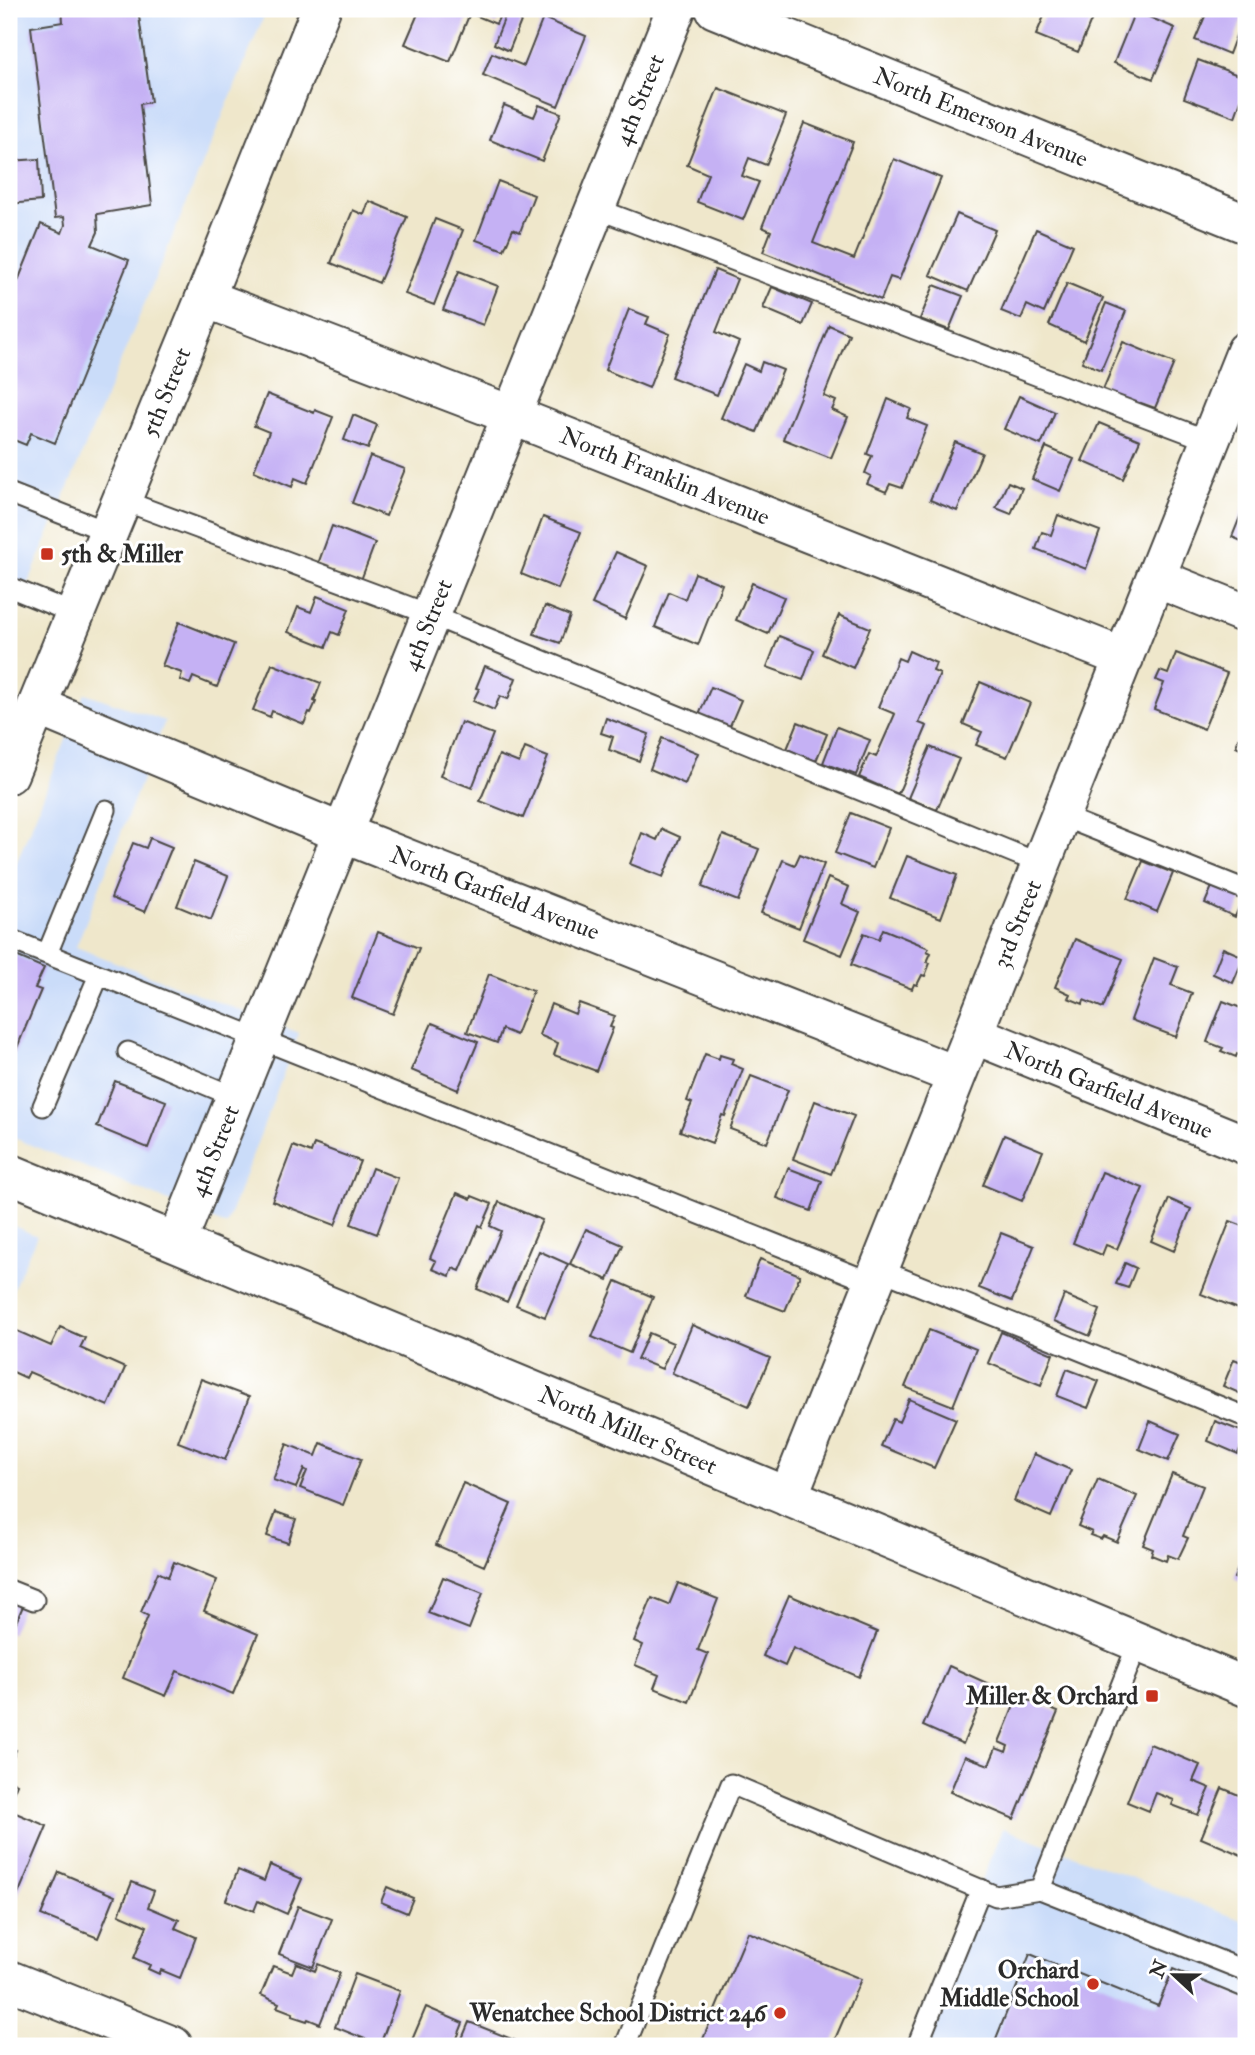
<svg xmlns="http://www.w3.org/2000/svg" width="1255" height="2055" viewBox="0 0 1255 2055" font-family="'IM FELL Double Pica',serif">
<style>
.built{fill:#cadcf9}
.building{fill:#c5b1f4}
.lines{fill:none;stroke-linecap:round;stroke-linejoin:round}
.service-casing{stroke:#484743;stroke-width:23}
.minor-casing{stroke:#484743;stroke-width:42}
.secondary-casing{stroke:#484743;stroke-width:42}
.service{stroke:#fff;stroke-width:19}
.minor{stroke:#fff;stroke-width:38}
.secondary{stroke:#fff;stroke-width:38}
.poi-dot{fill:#c8321e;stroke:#fff;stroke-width:2.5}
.labels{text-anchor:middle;stroke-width:6;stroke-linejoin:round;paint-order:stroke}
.street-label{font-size:24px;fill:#2b2b2b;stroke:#fff}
.poi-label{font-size:24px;font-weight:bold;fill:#2b2b2b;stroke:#fff;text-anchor:end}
</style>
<rect width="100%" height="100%" fill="#fff"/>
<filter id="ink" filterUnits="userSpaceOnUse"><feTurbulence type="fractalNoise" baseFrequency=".0143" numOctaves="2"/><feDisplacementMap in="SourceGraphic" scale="14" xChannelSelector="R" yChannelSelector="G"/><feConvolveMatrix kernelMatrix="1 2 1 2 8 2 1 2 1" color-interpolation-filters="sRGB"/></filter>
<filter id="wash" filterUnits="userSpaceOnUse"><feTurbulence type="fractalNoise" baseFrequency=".00686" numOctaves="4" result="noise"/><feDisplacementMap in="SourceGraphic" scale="28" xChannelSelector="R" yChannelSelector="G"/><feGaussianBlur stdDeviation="1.57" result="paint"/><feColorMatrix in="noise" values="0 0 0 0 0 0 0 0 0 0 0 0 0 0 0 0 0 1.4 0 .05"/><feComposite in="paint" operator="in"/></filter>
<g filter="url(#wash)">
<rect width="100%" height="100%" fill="#efe7cb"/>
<!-- built -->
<path class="built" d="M9,9h258l-258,621z
M85,693l80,28 -89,226 223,86 -73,192 -217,-89v-255z
M9,1224l28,12 -28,62z
M1003,1828l243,94v124h-331z"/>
<g id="blocks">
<!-- building -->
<path class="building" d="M62,9h76l13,93 -11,2 12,101 -55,9 1,18 -6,13 37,15 -74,183 -24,-10 -5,12 -17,-7v-135l32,-79 21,9 3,-8 -1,-8 -9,1 -24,-191 32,-5z
M420,9h83l-7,15 -26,-11 -20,49 -45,-18z
M508,9h18l-17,42 -15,-7z
M1047,9h49l-18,43 -42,-17z
M1208,9h38l-17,45 -34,-14z
M1135,11l40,17 -22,51 -39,-16z
M543,18l43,18 -28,70 -75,-31 9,-22 32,13z
M1198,60l48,18v8l-11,31 -51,-19z
M718,88l68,27 -20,50 -17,-7 -7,18 17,6 -16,38 -46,-18 11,-28 -21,-9z
M504,105l30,12 5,-12 22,8 -19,48 -52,-21z
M804,123l49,19 -40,101 41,16 40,-100 47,19 -42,102 -9,-3 -9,23 -118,-48 8,-21 -9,-4z
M39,159l2,42 -32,3v-43z
M498,181l36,14 -14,37 -7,-3 -9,21 -28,-10z
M369,201l38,16 -28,66 -48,-20 22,-53 11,5z
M957,214l38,16 -27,61 -38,-16z
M435,219l28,11 -29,75 -29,-11z
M1036,229l37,16 -29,68 -17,-8 -6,14 -20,-8z
M715,270l22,9 -21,53 23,10 -22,53 -46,-18z
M459,271l39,15 -15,39 -40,-15z
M1067,283l36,15 -19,43 -35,-16z
M934,285l29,11 -14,34 -29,-11z
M772,287l40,17 -9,21 -40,-17z
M1106,303l20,8 -25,59 -19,-8z
M629,309l20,8 -3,7 24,10 -21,54 -44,-18z
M829,325l20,9 -25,62 12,5 -4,9 16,7 -17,41 -48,-19z
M1123,342l51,21 -19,45 -14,-5 -2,4 -37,-15z
M762,362l21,8 -26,62 -36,-14 23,-54 15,7z
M267,394l47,19 1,-3 18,7 -26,66 -12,-5 -3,9 -38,-16 15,-39 -15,-6z
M1019,396l36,16 -14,33 -37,-16z
M888,399l23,10 -4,9 20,8 -25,62 -12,-4 -4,8 -19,-8 4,-8 -6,-3 7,-17 -5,-2z
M353,415l24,10 -9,24 -24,-9z
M1099,423l41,17 -17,39 -41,-18z
M955,442l27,11 -25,58 -27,-11z
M1046,447l28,12 -14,32 -28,-12z
M370,456l35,13 -19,47 -34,-13z
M1008,482l14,6 -11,26 -15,-6z
M1246,502v41l-14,-6z
M1058,515l42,16 -14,38 -50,-20 6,-17 9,3z
M543,517l38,15 -23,57 -37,-15z
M332,526l43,17 -14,37 -43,-16z
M616,552l32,14 -23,53 -33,-15z
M695,573l27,11 -24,61 -43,-18 14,-35 16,7z
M752,583l32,14 -16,37 -32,-14z
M317,596l32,13 -10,26 -7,-3 -6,15 -38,-15 10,-25 13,5z
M545,606l25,10 -10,27 -26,-9z
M839,615l31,13 -17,40 -31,-14z
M179,622l55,22 -17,43 -24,-10 -3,7 -10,-4 2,-7 -20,-7z
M779,636l35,14 -11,30 -36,-13z
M909,651l27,12 -3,8 7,3 -21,49 8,3 -29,68 -39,-17 10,-23 7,3 19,-43 -17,-7 20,-49 7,3z
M1176,653l51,20 -23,56 -50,-20 10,-26 -8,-3 4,-9 8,3z
M272,664l49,19 -7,18 2,1 -5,11 -2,-1 -5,12 -32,-13 -2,6 -17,-7z
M485,666l31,12 -8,21 -8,-3 -6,14 -21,-9 6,-12 -3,-1z
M980,682l50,21 -23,54 -31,-12 6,-13 -19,-8z
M711,687l30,13 -12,28 -30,-13z
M606,718l43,16 -10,27 -30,-11 4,-13 -12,-4z
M1246,719v32l-10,-5z
M461,722l32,12 -21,54 -32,-12z
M798,722l29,12 -11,27 -29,-12z
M837,727l33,13 -14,35 -33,-12z
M662,738l36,15 -13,31 -35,-15z
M930,747l29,12 -22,51 -29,-12z
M525,748l23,9 -25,61 -43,-17 19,-46 20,8z
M851,813l38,15 -16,40 -38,-15z
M662,829l18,8 -17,40 -33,-13 12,-31 15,7z
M723,835l36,14 -21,52 -36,-14z
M150,838l22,9 -27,65 -34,-14 22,-55 13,5z
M800,854l24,10 -25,64 -38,-15 22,-53 12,5z
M907,856l50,19 -16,43 -51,-20z
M1143,861l30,12 -16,39 -30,-13z
M194,862l34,14 -17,44 -34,-14z
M828,878l21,9 -7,17 18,8 -18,43 -39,-16z
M1214,882l30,13 -9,22 -30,-14z
M883,929l46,19 -2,3 4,2 -4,9 3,1 -5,13 -3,-1 -5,10 -3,-1 -2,5 -61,-24 13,-32 15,6z
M378,932l41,16 -26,66 -41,-16z
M1075,939l48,20 -20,49 -19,-8 -1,4 -15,-6 2,-4 -15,-7z
M1223,948l21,9 -11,26 -20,-9z
M9,953l35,15 -9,20 6,2 -32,77z
M1154,958l24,9 -7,18 21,8 -16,44 -45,-17z
M489,974l44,17 -17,44 -14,-6 -5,14 -30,-11z
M1223,1001l23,9v48l-9,-4 -1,3 -15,-6 2,-3 -16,-6z
M579,1003l36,13 -5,11 3,1 -17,43 -42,-16 4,-12 -19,-8 12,-31 24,10z
M432,1023l46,19 -20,48 -47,-20z
M705,1054l14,5 1,-4 13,4 -2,5 12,5 -18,47 -3,-1 -10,28 -32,-12 12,-28 -5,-2z
M751,1076l37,14 -21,53 -37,-14z
M115,1081l51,20 -18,47 -51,-21z
M815,1101l39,15 -23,58 -38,-15z
M1004,1135l39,16 -21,50 -39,-16z
M314,1144l46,17 -25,64 -63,-24 21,-55 18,7z
M372,1168l26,10 -21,56 -26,-10z
M788,1168l34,13 -11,30 -34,-13z
M1102,1172l41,16 -26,61 -11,-4 -4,10 -29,-12z
M457,1193l14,6 1,-3 20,8 -10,23 -3,-2 -19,46 -7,-3 -3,8 -18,-7 4,-8 -6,-3z
M1169,1199l22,10 -17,42 -23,-10z
M499,1202l43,18 -35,82 -30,-13 24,-58 -11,-5z
M1230,1221l16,6v85l-45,-18z
M586,1229l37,16 -15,35 -38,-16z
M1001,1233l33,13 -22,55 -33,-13z
M539,1251l29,13 -23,53 -29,-12z
M760,1259l40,16 -15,36 -39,-15z
M1125,1263l11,5 -8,20 -12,-4z
M616,1281l37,16 -23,56 -38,-16z
M1064,1295l36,15 -10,26 -36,-15z
M692,1325l78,33 -21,48 -77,-33z
M60,1327l25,11 -5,10 45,20 -17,38 -79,-34 -3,6 -17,-8v-27l6,-13 36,16z
M929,1330l47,19 -23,57 -48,-19z
M1001,1332l52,22 -12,31 -53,-22z
M649,1333l24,10 -11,26 -25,-10z
M1234,1359l12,5v32l-23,-10z
M1067,1369l32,12 -11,27 -31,-12z
M201,1379l48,18 -24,63 -47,-18z
M909,1399l47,20 -22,49 -53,-22 12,-27 6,3z
M1150,1421l30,13 -12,27 -29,-12z
M1215,1421l31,12 -8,21 -30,-13z
M321,1443l40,16 -18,46 -43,-17 7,-17 -3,-2 -8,19 -23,-8 14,-36 29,12z
M1034,1454l37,16 -20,47 -37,-16z
M1172,1474l31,12 -20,50 5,2 -10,21 -10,-4 -2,6 -15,-6 2,-6 -10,-4z
M1098,1479l39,17 -20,46 -14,-6 -2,3 -11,-4 2,-3 -14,-6z
M463,1483l48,21 -27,62 -48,-21z
M276,1512l20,7 -8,24 -21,-7z
M1246,1548v35l-12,-5z
M174,1562l43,18 -13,31 54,23 -25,60 -56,-23 -11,25 -43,-18 25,-62 -7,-4 17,-40 10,5z
M443,1577l40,16 -14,36 -41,-16z
M678,1583l40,16 -20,51 10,4 -19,48 -35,-14 5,-13 -24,-10 8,-20 -9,-4 18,-43 17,7z
M789,1595l88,37 -18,45 -66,-29 -8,18 -22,-10z
M9,1600l14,6 -12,28 -2,-1z
M949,1666l40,18 -26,60 -40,-18z
M1018,1696l40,16 -44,107 -64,-27 15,-36 24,9 7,-17 10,4 2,-6 -9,-4z
M1150,1744l50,21 -7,16 17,7 -12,27 -26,-10 2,-5 -18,-7 -7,18 -22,-9z
M9,1747l7,3 -7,18z
M9,1780l8,4 -8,19z
M1222,1788l24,10v59l-45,-19z
M11,1811l36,15 -33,78 -5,-2v-86z
M270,1865l32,14 -15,35 -29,-13 -4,10 -28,-11 12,-30 26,11z
M59,1872l56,24 -17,42 -57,-23z
M132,1882l22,9 -6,16 31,13 -4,8 21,9 -16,41 -19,-8 -2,4 -11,-5 2,-4 -16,-7 13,-32 -28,-12z
M387,1887l26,11 -6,15 -26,-11z
M298,1906l34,13 -19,48 -34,-13z
M748,1932l113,47 -29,67h-132z
M1030,1954l128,52 15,-37 73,30v47h-253z
M296,1963l19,8 3,-7 22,9 -20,51 -12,-5 -1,2 -15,-5 1,-3 -16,-6 2,-4 -18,-8 12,-29 19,7z
M355,1974l45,17 -20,54 -45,-18z
M426,2007l37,16 -9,23h-28l-14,-6z
M469,2022l60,24h-70z"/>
</g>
</g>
<g filter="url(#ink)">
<use href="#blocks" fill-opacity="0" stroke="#484743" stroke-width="2"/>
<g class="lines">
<!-- service casing -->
<g class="service-casing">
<path id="service" d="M595,208l615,233
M9,493l99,39
M122,500l309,115 610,249
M9,587l66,27
M1061,816l185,74
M9,939l864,344
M47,954l59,-144
M128,1052l107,45
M43,1106l56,-131
M878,1269l368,148
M9,1590l25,10
M1138,1643l-98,246 206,82
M625,2046l106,-262 265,112 44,-7
M917,2046l64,-157"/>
</g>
<!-- minor casing -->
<g class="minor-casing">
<path id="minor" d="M715,9l531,215
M205,298l306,117 613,243
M1156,578l90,36
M37,706l305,127 613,242
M973,1034l273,111
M177,1242l499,-1233
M788,1497c151,-382 306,-763 458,-1146
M9,1980l164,66"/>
</g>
<!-- secondary casing -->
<g class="secondary-casing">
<path id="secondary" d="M9,774l196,-476 116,-289
M9,1173l1237,514"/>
</g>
<!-- service -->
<use href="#service" class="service"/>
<!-- minor -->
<use href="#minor" class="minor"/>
<!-- secondary -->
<use href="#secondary" class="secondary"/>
</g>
</g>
<!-- markers -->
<g class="poi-dot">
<rect x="40" y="547" width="14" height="14" rx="3.5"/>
<rect x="1145" y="1689" width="14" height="14" rx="3.5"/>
<circle cx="1093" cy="1984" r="7"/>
<circle cx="780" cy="2013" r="7"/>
</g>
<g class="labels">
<!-- street labels -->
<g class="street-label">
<text transform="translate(639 100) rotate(-68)" y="8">4th Street</text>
<text transform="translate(981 117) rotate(22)" y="8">North Emerson Avenue</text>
<text transform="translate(166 392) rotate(-68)" y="8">5th Street</text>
<text transform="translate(665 476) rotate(22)" y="8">North Franklin Avenue</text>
<text transform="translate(427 625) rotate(-68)" y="8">4th Street</text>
<text transform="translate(495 893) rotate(21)" y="8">North Garfield Avenue</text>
<text transform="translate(1017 924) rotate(-68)" y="8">3rd Street</text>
<text transform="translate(1109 1090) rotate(22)" y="8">North Garfield Avenue</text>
<text transform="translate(214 1151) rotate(-68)" y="8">4th Street</text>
<text transform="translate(628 1430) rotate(23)" y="8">North Miller Street</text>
</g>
<!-- poi labels -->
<g class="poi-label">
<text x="61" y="562" text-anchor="start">5th &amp; Miller</text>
<text x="1138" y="1704">Miller &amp; Orchard</text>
<text x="1079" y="1978">Orchard<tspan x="1079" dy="28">Middle School</tspan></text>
<text x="766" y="2021">Wenatchee School District 246</text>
</g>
</g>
<!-- margin -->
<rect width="1255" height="2055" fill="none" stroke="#fff" stroke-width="35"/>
<!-- north arrow -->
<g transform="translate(1174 1975) rotate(292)" stroke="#ffffff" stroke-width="5" paint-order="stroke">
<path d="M0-5L12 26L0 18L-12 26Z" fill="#2b2b2b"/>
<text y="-10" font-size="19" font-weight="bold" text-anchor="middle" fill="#2b2b2b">N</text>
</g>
</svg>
